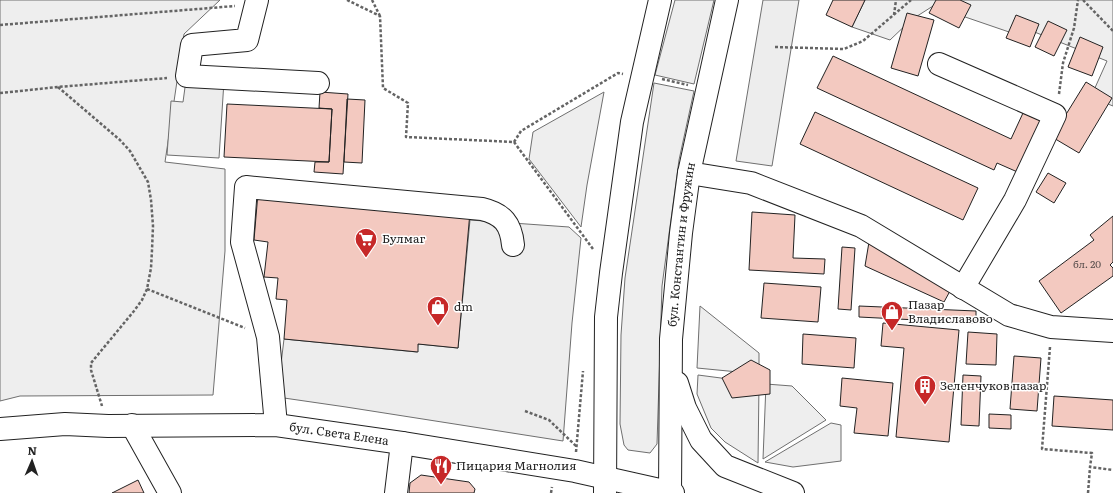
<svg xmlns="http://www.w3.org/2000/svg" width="1113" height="493" viewBox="0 0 1113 493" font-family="Literata,serif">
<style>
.green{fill:#eee;stroke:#6f6f6f}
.parking{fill:#ededed;stroke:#6f6f6f}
.building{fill:#f3c9c0;stroke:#222}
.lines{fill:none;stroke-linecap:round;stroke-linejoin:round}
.minor-casing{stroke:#222;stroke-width:24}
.path{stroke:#646464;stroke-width:2.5;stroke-dasharray:3 2;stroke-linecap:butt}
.minor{stroke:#fff;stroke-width:22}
.labels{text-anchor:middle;stroke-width:3;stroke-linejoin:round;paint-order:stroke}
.number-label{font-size:10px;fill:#564c4a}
.poi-label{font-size:12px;fill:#222;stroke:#fff;text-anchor:start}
.street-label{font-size:12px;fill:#222;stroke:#fff}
</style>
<rect width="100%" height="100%" fill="#fff"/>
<!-- green -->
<path class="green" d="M0,0h220l-36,34 -19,128 60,7v82l-12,144 -193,1 -20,5z
M675,0h39l-20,84 -39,-9z
M865,0h248v106l-5,-2 -14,-14 13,-29 -75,-30 -20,2 -79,-27 -22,14 -21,20 -38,-13z
M654,83l40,8 -15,69 -17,126 -5,158 -7,9 -22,-3 -4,-5 -4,-21 1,-89 4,-57z
M604,92l-17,93 -6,42 -52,-68 4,-27z
M700,306l59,47v21l-62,-6z
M698,375l61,8 -1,80 -33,-21 -14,-14 -14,-34z
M766,384l26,2 34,34 -63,39z
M831,423l10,2v36l-48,6 -28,-5z"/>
<!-- parking -->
<path class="parking" d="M763,0h36l-27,166 -36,-5z
M186,80l38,1 -5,77 -52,-3 4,-54 12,1z
M470,220l99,7 12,11 -9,85 -9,118 -217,-34 -69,-10 7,-58 133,13 1,-8 40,4z"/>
<!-- building -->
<path class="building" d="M833,0h32l-13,27 -26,-12z
M936,0h24l11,5 -12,23 -30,-15z
M907,13l27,7 -16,56 -27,-8z
M1016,15l23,9 -9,23 -24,-9z
M1048,21l19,9 -13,26 -19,-9z
M1080,37l23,10 -11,29 -24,-9z
M833,56l178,83 12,-26 23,10 -24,51 -25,-11 -3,7 -177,-82z
M1086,82l26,16 -33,55 -27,-16z
M320,92l28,2 -5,80 -29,-2 1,-10h14l3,-53 -13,-1z
M347,99l18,1 -3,63 -18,-1z
M227,104l105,5 -3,53 -105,-5z
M815,112l163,76 -15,32 -163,-76z
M1048,173l18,10 -12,20 -18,-11z
M258,193l212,19 -12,136 -40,-4v8l-134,-13 3,-39 -11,-1 2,-21 -14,-1 4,-35 -14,-2z
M752,212l43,3 -2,43 32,1 -1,15 -75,-4z
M1113,216v46l-3,3 3,3v8l-52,37 -22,-32 55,-41 -4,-5z
M869,242l81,49 -6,11 -79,-36z
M842,247l13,1 -4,62 -13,-1z
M764,283l57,4 -3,35 -57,-4z
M859,306l117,5v12l-117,-6z
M883,323l76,7 -10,112 -53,-5 8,-89 -23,-2z
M968,332l29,2 -1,31 -30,-1z
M803,334l53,4 -2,30 -52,-4z
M1014,356l27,2 -4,53 -27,-2z
M751,360l19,10v24l-38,4 -10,-20z
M963,375l18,1 -2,50 -18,-1z
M842,378l51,5 -5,53 -34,-3 3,-25 -17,-2z
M1054,396l59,4v30l-61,-4z
M989,414l22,1v14l-22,-1z
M421,475l48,7 6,7 -1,4h-65l1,-10z
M138,480l6,13h-32z"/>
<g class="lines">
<!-- minor casing -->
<g class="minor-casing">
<g id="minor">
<path d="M257,0l-10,40 -55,5 -5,31 131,7"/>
<path d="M939,64l116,51 -40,85 -52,88"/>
<path d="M689,173l62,10 110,43 148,89 42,12 62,4"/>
<path d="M677,383l8,25 16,32 24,26 68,27"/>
<path d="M132,425l38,68"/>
<path d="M276,425l-8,-88 -26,-95 4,-55 236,22c21,5 29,15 31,36"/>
<path id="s1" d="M0,429l65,-5 43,2 168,-1 126,18 173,28 98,22"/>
<path d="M396,493l6,-50"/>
<path d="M605,493l1,-176 5,-44 21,-151 28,-122"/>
<path id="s2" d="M670,493l1,-154 10,-106 8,-60 38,-173"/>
</g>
</g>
<!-- path -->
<path class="path" d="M347,0l33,16 3,72 25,15 -2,34 108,5 79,107
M372,0l8,16
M1083,0l30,31
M894,15l2,-15
M0,25l235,-19
M775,47l69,2 19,-8 48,-41
M662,79l26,6
M58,87l62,53 10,11 18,31 3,18 2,26 -1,24 -1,18 -4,21 -5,11 -8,11 -43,52v7l11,36
M0,93l58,-6 109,-9
M1059,94l4,-31 11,-35 4,-28
M514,142l7,-11 97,-58 5,1
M147,289l98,39
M1050,347l-8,102 50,4 -2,14 23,3
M525,411l24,9 27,26
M576,452l7,-81
M551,493l1,-6
M1088,493l2,-26"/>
<!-- minor -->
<use href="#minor" class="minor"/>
</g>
<!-- icons -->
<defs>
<g id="supermarket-pin" transform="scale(1.15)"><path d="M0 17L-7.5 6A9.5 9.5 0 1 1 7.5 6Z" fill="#c62828" stroke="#fff"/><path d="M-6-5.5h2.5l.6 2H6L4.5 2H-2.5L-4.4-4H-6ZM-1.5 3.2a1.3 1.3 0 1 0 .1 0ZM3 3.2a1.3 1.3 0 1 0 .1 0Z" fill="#fff"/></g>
<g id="shop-pin" transform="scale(1.15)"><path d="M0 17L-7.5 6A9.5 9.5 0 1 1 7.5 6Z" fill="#c62828" stroke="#fff"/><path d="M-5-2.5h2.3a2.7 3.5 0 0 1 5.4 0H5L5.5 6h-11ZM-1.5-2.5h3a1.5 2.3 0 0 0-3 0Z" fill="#fff"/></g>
<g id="building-pin" transform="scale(1.15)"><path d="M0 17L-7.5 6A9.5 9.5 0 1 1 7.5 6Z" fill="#c62828" stroke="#fff"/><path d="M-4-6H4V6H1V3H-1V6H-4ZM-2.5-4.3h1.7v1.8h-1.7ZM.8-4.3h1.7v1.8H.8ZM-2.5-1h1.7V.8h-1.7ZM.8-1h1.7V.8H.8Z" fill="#fff"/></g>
<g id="restaurant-pin" transform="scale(1.15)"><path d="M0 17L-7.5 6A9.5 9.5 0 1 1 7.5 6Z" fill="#c62828" stroke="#fff"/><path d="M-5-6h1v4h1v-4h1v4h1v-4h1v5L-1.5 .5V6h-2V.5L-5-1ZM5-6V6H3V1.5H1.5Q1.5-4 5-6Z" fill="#fff"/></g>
</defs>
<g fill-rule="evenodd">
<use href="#supermarket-pin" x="366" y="239"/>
<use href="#shop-pin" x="438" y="307"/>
<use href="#shop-pin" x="892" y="312"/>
<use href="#building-pin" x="925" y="386"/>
<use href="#restaurant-pin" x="441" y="466"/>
</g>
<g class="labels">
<!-- number labels -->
<g class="number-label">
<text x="1087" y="268">бл. 20</text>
</g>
<!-- poi labels -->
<g class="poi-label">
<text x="382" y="243">Булмаг</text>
<text x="908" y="309">Пазар<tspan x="908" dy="14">Владиславово</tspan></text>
<text x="454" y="311">dm</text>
<text x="940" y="390">Зеленчуков пазар</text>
<text x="456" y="470">Пицария Магнолия</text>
</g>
<!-- street labels -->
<g class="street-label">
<text dy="4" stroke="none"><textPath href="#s2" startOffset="249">бул. Константин и Фружин</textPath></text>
<text dy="4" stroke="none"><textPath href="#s1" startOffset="340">бул. Света Елена</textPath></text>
</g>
</g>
<!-- north arrow -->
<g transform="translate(32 461) rotate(2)" stroke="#ffffff" stroke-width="3" paint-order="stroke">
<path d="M0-3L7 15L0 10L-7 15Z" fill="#222222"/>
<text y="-6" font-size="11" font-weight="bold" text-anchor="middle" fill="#222222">N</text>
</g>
</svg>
